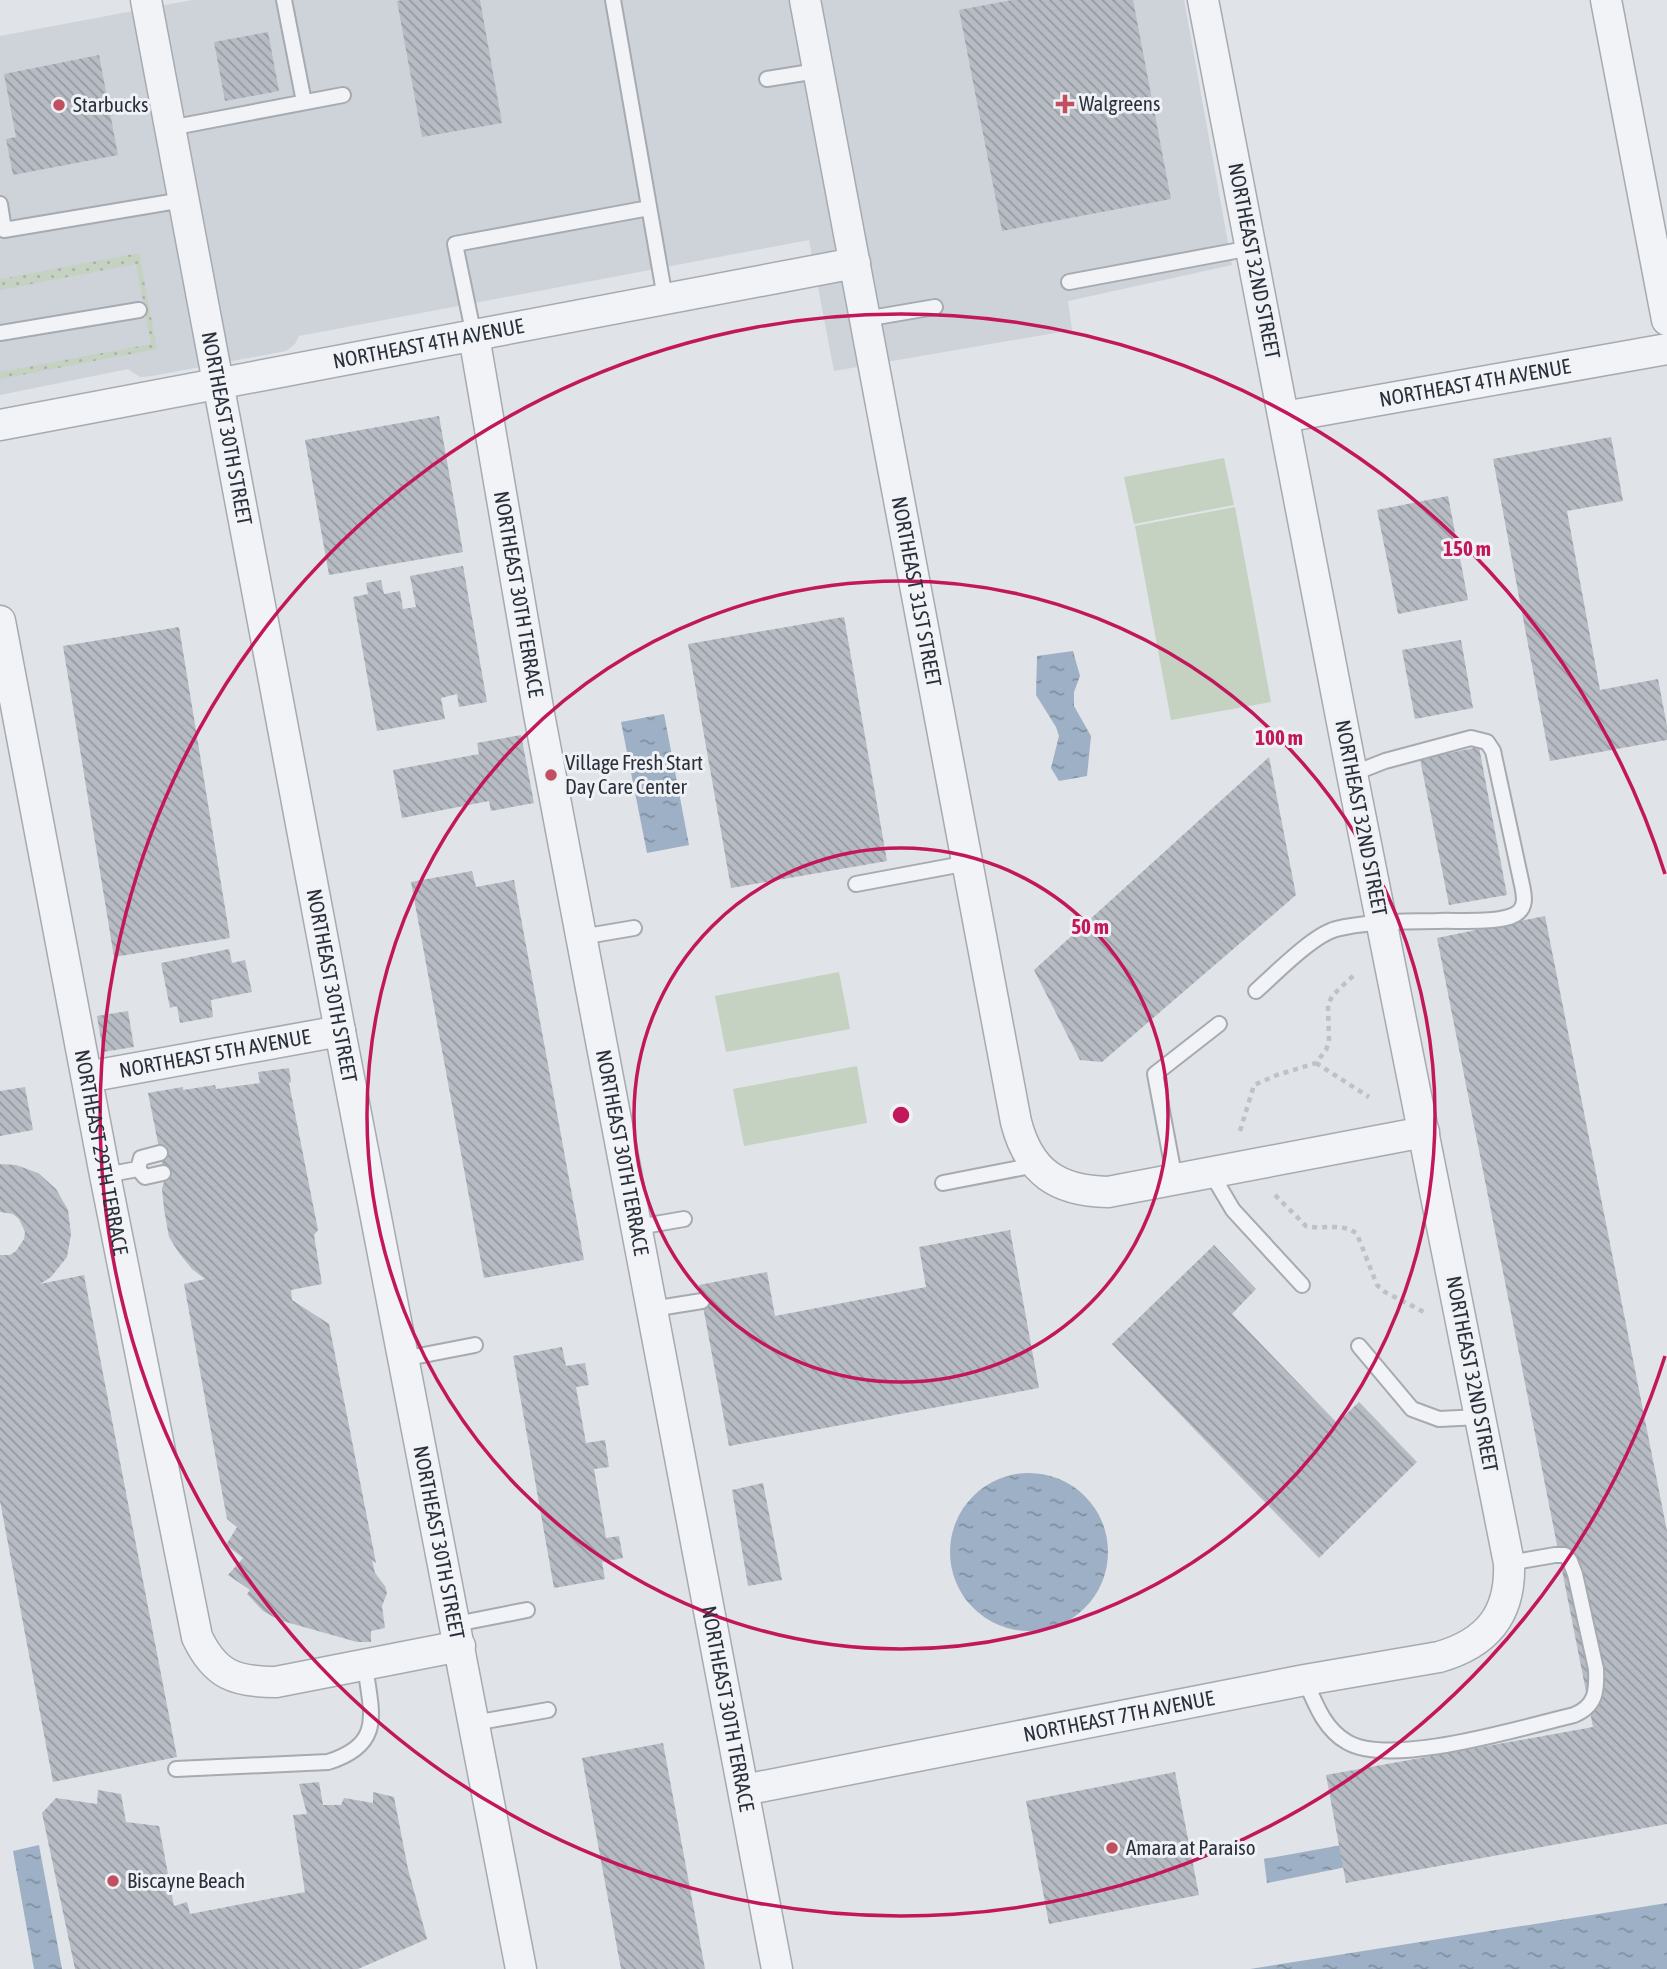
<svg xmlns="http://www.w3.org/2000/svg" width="1667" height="1969" viewBox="0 0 1667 1969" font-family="'Asap Condensed',sans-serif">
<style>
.built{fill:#ced2d9}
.grass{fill:url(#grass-dots)}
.garden{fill:#c5d1c1}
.water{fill:url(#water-ripples)}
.building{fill:url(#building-back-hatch)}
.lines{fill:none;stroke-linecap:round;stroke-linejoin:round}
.lane-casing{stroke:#a6aab1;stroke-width:18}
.street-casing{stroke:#a6aab1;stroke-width:33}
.path{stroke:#bec1c6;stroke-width:4.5;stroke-dasharray:5 5;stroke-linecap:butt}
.lane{stroke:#f2f3f6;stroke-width:14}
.street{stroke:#f2f3f6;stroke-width:30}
.ring{fill:none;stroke:#c2185b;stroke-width:3.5}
.poi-dot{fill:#c24f5f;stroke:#eff1f5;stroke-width:2.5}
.labels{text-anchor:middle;stroke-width:6;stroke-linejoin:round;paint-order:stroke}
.poi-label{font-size:21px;fill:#2a313d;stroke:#eff1f5;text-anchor:start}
.street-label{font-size:21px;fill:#2a313d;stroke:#eff1f5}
.centre{fill:#c2185b;stroke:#eff1f5;stroke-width:3.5}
.ring-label{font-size:21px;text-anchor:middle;font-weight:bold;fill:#c2185b;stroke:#eff1f5;stroke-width:6;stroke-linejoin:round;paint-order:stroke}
</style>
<defs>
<pattern id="grass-dots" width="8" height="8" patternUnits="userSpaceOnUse" patternTransform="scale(1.75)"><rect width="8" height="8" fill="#c5d1c1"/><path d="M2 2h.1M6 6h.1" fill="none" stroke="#a9b4a7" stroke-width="1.8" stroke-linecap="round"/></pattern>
<pattern id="water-ripples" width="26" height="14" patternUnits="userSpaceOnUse" patternTransform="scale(1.75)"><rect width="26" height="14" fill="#9db0c5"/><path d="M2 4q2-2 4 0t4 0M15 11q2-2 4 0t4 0" fill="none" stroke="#8090a1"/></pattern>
<pattern id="building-back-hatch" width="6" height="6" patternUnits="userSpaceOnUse" patternTransform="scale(1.75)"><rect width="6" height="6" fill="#b7bcc4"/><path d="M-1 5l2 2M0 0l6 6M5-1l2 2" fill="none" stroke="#9599a0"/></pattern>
</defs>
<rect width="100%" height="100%" fill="#e0e3e7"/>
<!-- built -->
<path class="built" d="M192,0h992l48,265 -164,36 4,29 -238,41 -25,-131 -510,96 -4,8 -9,7 -134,25 -12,1 -12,-8 -128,26v-359z"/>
<!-- grass -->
<path class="grass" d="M139,253l18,96 -157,30v-7l151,-28 -15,-80 -136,26v-14l1,3z"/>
<!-- garden -->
<path class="garden" d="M1224,458l10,47 -100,19 -10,-47z
M1235,507l36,195 -100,18 -36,-194z
M839,972l11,57 -124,23 -11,-56z
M857,1066l10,57 -123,23 -11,-57z"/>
<!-- water -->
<path class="water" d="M1073,651l7,25 -6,16v14l17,30 -4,40 -28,5 -8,-13 8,-32 -3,-9 -20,-32 1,-39z
M664,714l25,131 -42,8 -26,-131z
M950 1552a79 79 0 1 1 158 0a79 79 0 1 1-158 0Z
M39,1845l23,124h-28l-21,-118z
M1342,1845l4,22 -79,16 -3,-24z
M1667,1903v66h-417z"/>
<!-- building -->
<path class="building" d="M403,0h77l22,123 -80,14 -25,-136z
M1012,0h121l38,199 -169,32 -43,-221z
M268,32l11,59 -54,10 -11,-59z
M99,55l19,100 -105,20 -7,-36 10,-2 -12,-63z
M439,416l24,136 -134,23 -24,-135z
M1611,437l12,64 -56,10 33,179 58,-11 9,47v14l-117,21 -57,-302z
M1448,496l20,104 -70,14 -21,-104z
M463,566l24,136 -28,5 -2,-13 -16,4 4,21 -68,12 -24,-134 15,-3 -2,-11 15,-3 3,14 16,-3 3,18 13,-2 -6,-31z
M844,617l43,244 -156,27 -43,-244z
M179,627l51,311 -116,19 -51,-311z
M1461,640l12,68 -58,11 -13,-69z
M521,735l13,68 -43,8 -2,-10 -87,17 -9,-48 86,-16 -2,-11z
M1479,747l28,148 -58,10 -29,-146z
M1269,757l27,138 -194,167 -22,-2 -46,-90z
M472,871l4,16 38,-7 70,380 -100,18 -73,-396z
M1545,916l122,615v293l-321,59 -20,-108 267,-48 -156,-789z
M229,949l3,14 13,-3 7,32 -41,8 2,17 -33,6 -3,-17 -7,2 -9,-45z
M128,1011l6,36 -31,5 -6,-36z
M289,1068l2,14 -2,1 29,147 -4,5 8,49 -31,6 1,10 37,24 47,239 -4,-3 3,13 10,13 2,7 -5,13 3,22 -14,3v11h-14l-78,-22 -16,-9 -16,-17 3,-4 -22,-15 15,-17 -17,-13 11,-18 -10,-8 -43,-235 21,-5 -13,-10 -13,-16 -10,-16 -5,-28 -2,-20 3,-11 -17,-85 35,-6v3l32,-5 1,4 44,-6 -2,-11z
M25,1087l8,43 -33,6v-45z
M0,1164l16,1 22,8 18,16 12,21 3,24 -4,23 -16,20 -11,7 44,-9 93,482 -124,25 -53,-281v-246h10l6,-4 8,-12 1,-7 -6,-13 -6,-5 -13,-2z
M1010,1230l29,158 -310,58 -30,-161 68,-13 8,44 151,-29 -7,-40z
M1214,1245l42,44 -24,25 105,109 22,-21 58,60 -98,96 -207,-214z
M562,1347l4,19 19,-3 4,22 -13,2 10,56 19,-3 4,27 -15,2 12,69 13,-2 4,22 -21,4 3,17 -51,9 -41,-232z
M763,1483l19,97 -34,6 -16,-96z
M663,1743l42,226h-84l-39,-211z
M1175,1772l24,123 -150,29 -23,-123z
M319,1782l4,23h18l3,-7 29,5v-11l21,5 14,72 19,70 -69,30h-283l-33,-156 14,-15 41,6 1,-14 23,4 5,28 33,4 15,80 13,-4 3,12 115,-22 -12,-77 14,-1 -8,-30z"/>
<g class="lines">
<!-- lane casing -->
<g class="lane-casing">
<path id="lane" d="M284,0l20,102
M613,0l52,298
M767,79l50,-8
M170,128l173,-33
M0,204l4,26 179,-30
M1069,282l182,-34
M865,319l70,-12
M0,333l139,-23
M474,336l-19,-92 194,-36
M856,884l112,-21
M581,937l53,-9
M1256,991c19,-17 57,-56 80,-62 27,-7 72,-8 101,-8 19,-1 63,3 79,-7 11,-7 8,-19 6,-29l-29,-134 -6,-9 -16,-4 -86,23 -33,13
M138,1169l3,-11 19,-5
M138,1169l7,8 18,-4
M1211,1173l22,37 69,75
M105,1175l33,-6
M1175,1180l-20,-106 64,-50
M943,1183l93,-18
M638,1227l46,-8
M652,1309l50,-8
M1359,1346l53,63 27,10 41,-2
M403,1359l72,-14
M456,1624l71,-14
M1305,1680c10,23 19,49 42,62 44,26 176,-15 227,-27 22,-9 23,-24 22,-46l-21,-95 -5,-13 -5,-6h-10l-46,8
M474,1723l74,-13
M176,1769l152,-7c57,-18 43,-49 37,-97"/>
</g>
<!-- street casing -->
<g class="street-casing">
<g id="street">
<path id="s1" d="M146,0l194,1031 181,938"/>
<path id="s2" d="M805,0l211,1122c13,50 41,69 92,70l316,-60"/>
<path d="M1606,0l61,320"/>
<path id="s3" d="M474,336l65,378 238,1255"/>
<path id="s4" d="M1284,417l383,-68"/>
<path id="s5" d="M0,425l855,-162"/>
<path id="s6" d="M0,621l105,554 92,462c18,38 38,45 79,45l184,-36"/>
<path id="s7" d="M87,1077l253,-46"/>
<path id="s8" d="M744,1790l561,-110 134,-23c49,-14 72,-43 70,-94l-157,-789 -149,-774"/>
</g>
</g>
<!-- path -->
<path class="path" d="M1316,1063l53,34
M1240,1131l14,-46 23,-10 39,-12 10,-13 3,-8 -1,-38 5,-9 23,-22
M1275,1195l31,31c18,4 37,-4 51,8l20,51 8,7 39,20"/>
<!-- lane -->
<use href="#lane" class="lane"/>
<!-- street -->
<use href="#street" class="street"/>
</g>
<!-- distance rings -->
<g class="ring">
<circle cx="901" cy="1115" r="267"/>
<circle cx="901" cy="1115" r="534"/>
<path d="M1665 1356A801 801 0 1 1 1665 874"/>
</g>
<!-- markers -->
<g class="poi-dot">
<path d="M1061.5 93.5h7v7h7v7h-7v7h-7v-7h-7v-7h7z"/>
<circle cx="59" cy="105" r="7"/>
<circle cx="551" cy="775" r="7"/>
<circle cx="1112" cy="1848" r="7"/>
<circle cx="113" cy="1881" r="7"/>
</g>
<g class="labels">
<!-- poi labels -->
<g class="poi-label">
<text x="1079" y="111">Walgreens</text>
<text x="73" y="112">Starbucks</text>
<text x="565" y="770">Village Fresh Start<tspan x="565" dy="24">Day Care Center</tspan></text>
<text x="1126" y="1855">Amara at Paraiso</text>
<text x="127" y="1888">Biscayne Beach</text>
</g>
<!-- street labels -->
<g class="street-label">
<text transform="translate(1254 261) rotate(79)" y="7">NORTHEAST 32ND STREET</text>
<text dy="7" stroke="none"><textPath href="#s5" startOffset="436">NORTHEAST 4TH AVENUE</textPath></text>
<text dy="7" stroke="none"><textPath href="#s4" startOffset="194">NORTHEAST 4TH AVENUE</textPath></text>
<text dy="7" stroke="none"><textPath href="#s1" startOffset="436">NORTHEAST 30TH STREET</textPath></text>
<text dy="7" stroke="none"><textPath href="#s2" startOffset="602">NORTHEAST 31ST STREET</textPath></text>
<text dy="7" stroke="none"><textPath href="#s3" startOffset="262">NORTHEAST 30TH TERRACE</textPath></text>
<text transform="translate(1361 818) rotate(79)" y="7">NORTHEAST 32ND STREET</text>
<text dy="7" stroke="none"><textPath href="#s1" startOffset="1003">NORTHEAST 30TH STREET</textPath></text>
<text dy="7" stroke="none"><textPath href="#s7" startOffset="130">NORTHEAST 5TH AVENUE</textPath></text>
<text dy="7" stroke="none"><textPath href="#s6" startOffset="541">NORTHEAST 29TH TERRACE</textPath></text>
<text dy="7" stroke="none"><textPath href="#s3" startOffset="830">NORTHEAST 30TH TERRACE</textPath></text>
<text transform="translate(1472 1374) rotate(79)" y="7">NORTHEAST 32ND STREET</text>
<text dy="7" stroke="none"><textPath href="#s1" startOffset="1570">NORTHEAST 30TH STREET</textPath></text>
<text dy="7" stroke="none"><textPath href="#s3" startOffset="1396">NORTHEAST 30TH TERRACE</textPath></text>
<text dy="7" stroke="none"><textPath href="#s8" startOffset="382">NORTHEAST 7TH AVENUE</textPath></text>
</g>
</g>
<circle cx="901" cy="1115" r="10" class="centre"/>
<g class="ring-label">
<text x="1467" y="556">150 m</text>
<text x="1279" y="745">100 m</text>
<text x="1090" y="934">50 m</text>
</g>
</svg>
